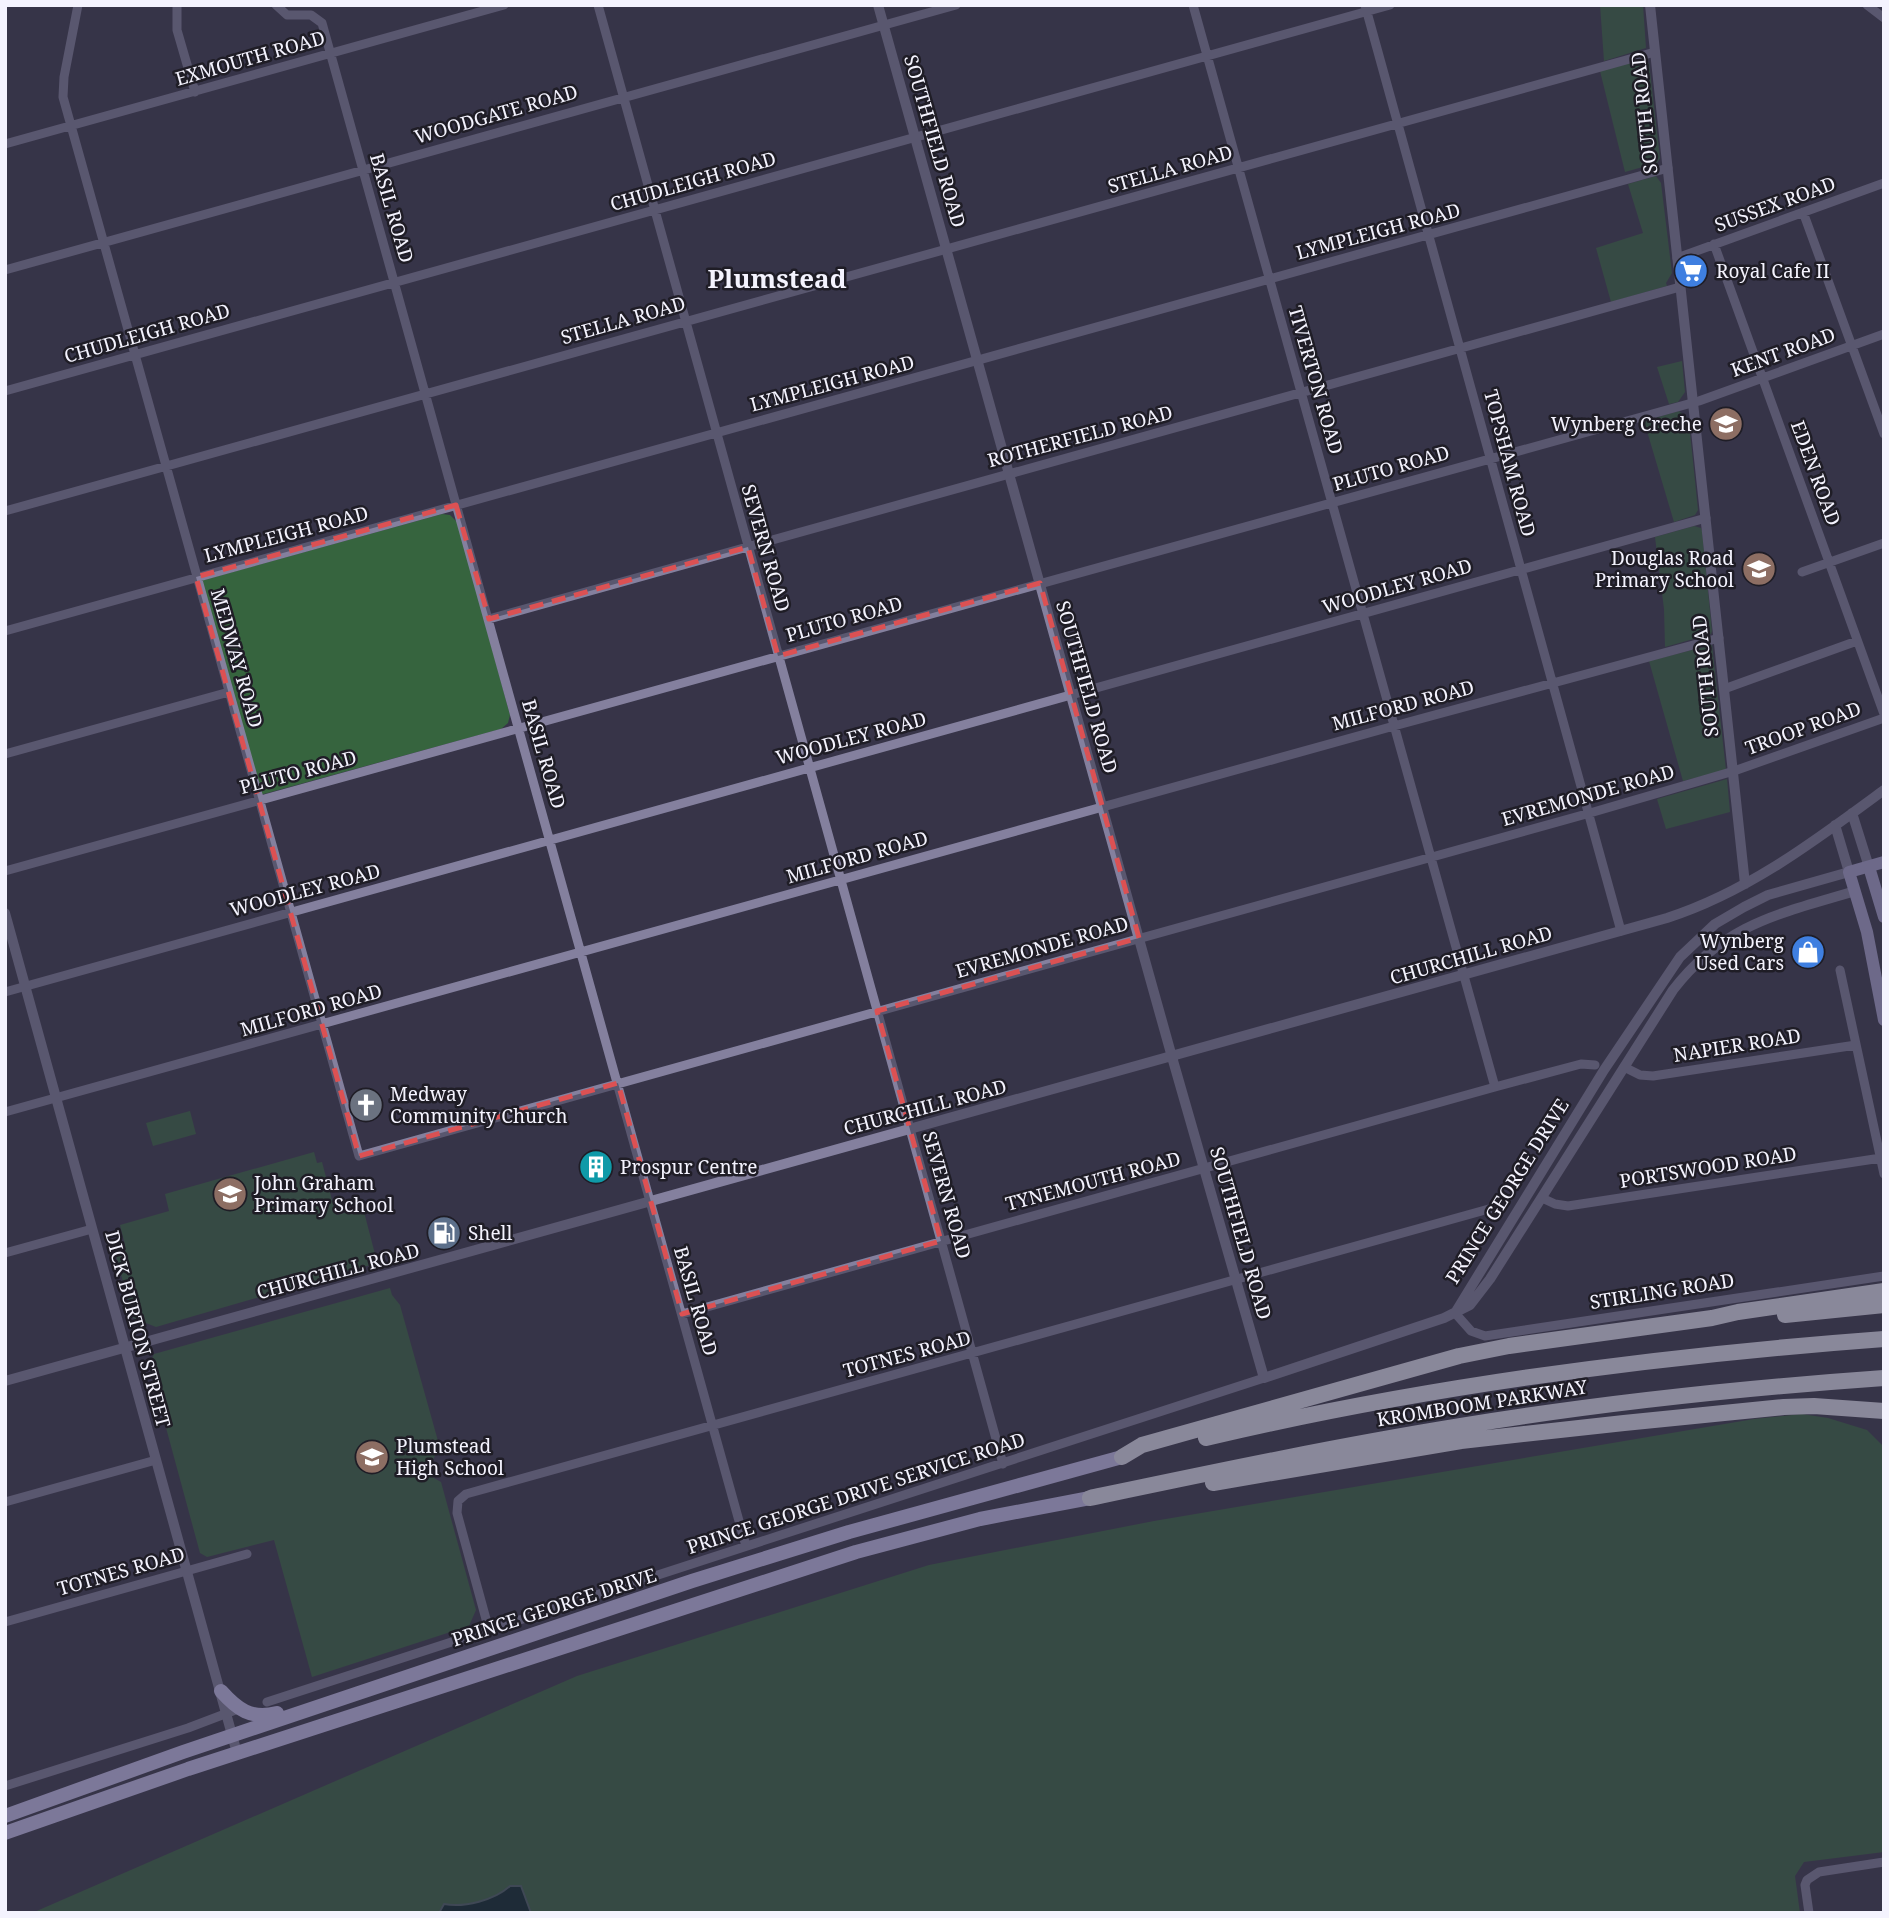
<svg xmlns="http://www.w3.org/2000/svg" width="1889" height="1918" viewBox="0 0 1889 1918" font-family="'Noto Serif',serif">
<style>
.green{fill:#36643e}
.water{fill:#002022;stroke:#495f64;stroke-width:2}
.lines{fill:none;stroke-linecap:round;stroke-linejoin:round}
.minor{stroke:#84809e;stroke-width:9}
.tertiary{stroke:#84809e;stroke-width:10}
.secondary{stroke:#afa8d8;stroke-width:12}
.primary{stroke:#d1c9fb;stroke-width:14}
.motorway{stroke:#eeedfc;stroke-width:16}
.marked{fill:none;stroke:#dc5153;stroke-width:5;stroke-dasharray:14 9;stroke-linejoin:round}
.labels{text-anchor:middle;stroke-width:5;stroke-linejoin:round;paint-order:stroke}
.street-label{font-size:19px;fill:#f4f3fe;stroke:#1f1d26}
.poi-label{font-size:19px;fill:#f4f3fe;stroke:#1f1d26;text-anchor:start}
.district-label{font-size:26px;font-weight:bold;fill:#f4f3fe;stroke:#1f1d26}
</style>
<rect width="100%" height="100%" fill="#373448"/>
<!-- green -->
<path class="green" d="M1600,5h43l3,43 -42,13z
M1641,60l8,3 11,95 -3,5 -32,9 -25,-101z
M1656,176l5,7 11,90 -6,10 1,3 -56,16 -15,-54 47,-15 -15,-49z
M1682,361l3,31 -7,10 -9,2 -12,-37z
M1679,411l7,6 3,6 9,87 -3,5 -21,7 -30,-101z
M442,514l8,1 8,8 52,192 -2,8 -7,6 -241,66 -60,-214z
M1694,526l7,2 1,3 10,100 -1,3 -46,13 -1,-38 -9,-72z
M1712,645l14,125 -43,11 -34,-120z
M1727,779l3,33 -64,17 -9,-30z
M190,1111l6,23 -43,12 -7,-23z
M314,1152l3,11 5,-1 14,53 27,-7 13,50 -2,6 -218,63 -23,-9 -19,-69 11,-4 -5,-20 49,-14 -4,-17z
M390,1288l2,7 8,10 38,136 -1,10 -10,23 14,8 35,128 -7,16 -157,51 -38,-137 -67,17 -7,-4 -51,-188 5,-11z
M1802,1414l26,4 39,12 17,17v405l-80,10 -9,14 5,37h-1768l545,-237 352,-111 225,-44 600,-102z"/>
<!-- water -->
<path class="water" d="M510,1886h11l10,27h-92l5,-9c20,4 51,-4 66,-18z"/>
<g class="lines">
<!-- minor -->
<path class="minor" d="M78,5l-14,72 -1,20 296,1059 1231,-343 144,-42 150,-53
M177,5v25l18,62
M276,5l11,10h24l11,8 424,1523
M598,5l405,1459
M1193,5l302,1082
M1365,5l256,926
M1867,5l17,13
M5,144l499,-139
M1803,212l81,222
M1714,244l170,470
M1677,258l207,-75
M5,270l951,-265
M5,391l1385,-386
M5,511l1650,-459
M1802,572l82,-29
M489,619l1191,-332
M5,631l1663,-463
M1724,689l133,-48
M5,754l224,-62
M5,871l1694,-470 185,-67
M1840,970l44,204
M5,992l1701,-474
M1624,1067l16,8 13,1 203,-31
M5,1112l1389,-386 325,-88
M1542,1198l13,6 13,2 313,-48
M5,1253l87,-24
M1455,1313l16,18 14,5 399,-60
M682,1314l813,-227 86,-23 14,1
M5,1502l151,-42
M5,1622l242,-68
M489,1630l-32,-117 1,-12 8,-7 1030,-287
M267,1702l997,-324
M5,1786l183,-58 50,-19
M1809,1913l-4,-28 2,-5 12,-8 65,-10"/>
<!-- tertiary -->
<path class="tertiary" d="M878,5l294,1052 92,321 180,-60 26,-13 20,-26 183,-289c52,-67 106,-76 182,-99
M1650,5l95,879
M1852,813l17,54
M5,913l232,840
M1455,1313l149,-243 76,-113 35,-33 29,-17 24,-12 81,-23 -14,-47
M5,1381l1662,-463c81,-26 149,-78 217,-128"/>
<!-- secondary -->
<path class="secondary" d="M1884,862l-35,10 18,60 17,88
M1869,867l15,50"/>
<!-- primary -->
<path class="primary" d="M221,1691c16,18 30,29 56,22
M5,1816l178,-64 509,-171 157,-49 273,-75
M5,1833l183,-64 668,-217 124,-33 110,-21"/>
<!-- motorway -->
<path class="motorway" d="M1785,1315l99,-10
M1206,1438c223,-53 450,-82 678,-99
M1122,1457l20,-12 317,-89 50,-10 203,-28 26,-6 146,-21
M1213,1483l248,-42 163,-18 160,-16 30,-1 70,5
M1090,1498c124,-26 247,-52 371,-72 140,-23 281,-38 423,-48"/>
</g>
<!-- marked area -->
<path d="M0 0H1889V1918H0ZM456,505l33,114 259,-72 30,109 262,-73 99,355 -262,73 64,230 -259,73 -64,-231 -259,73 -163,-579z" fill="#373448" fill-opacity=".55" fill-rule="evenodd"/>
<path class="marked" d="M456,505l33,114 259,-72 30,109 262,-73 99,355 -262,73 64,230 -259,73 -64,-231 -259,73 -163,-579z"/>
<!-- icons -->
<defs>
<g id="supermarket-disc" transform="scale(1.75)"><circle r="9.5" fill="#3f7fe0" stroke="#1f1d26"/><path d="M-6-5.5h2.5l.6 2H6L4.5 2H-2.5L-4.4-4H-6ZM-1.5 3.2a1.3 1.3 0 1 0 .1 0ZM3 3.2a1.3 1.3 0 1 0 .1 0Z" fill="#fff"/></g>
<g id="school-disc" transform="scale(1.75)"><circle r="9.5" fill="#8d6e63" stroke="#1f1d26"/><path d="M0-5L7-2L0 1L-7-2ZM-4 1L0 2.5L4 1V4Q0 6-4 4Z" fill="#fff"/></g>
<g id="shop-disc" transform="scale(1.75)"><circle r="9.5" fill="#3f7fe0" stroke="#1f1d26"/><path d="M-5-2.5h2.3a2.7 3.5 0 0 1 5.4 0H5L5.5 6h-11ZM-1.5-2.5h3a1.5 2.3 0 0 0-3 0Z" fill="#fff"/></g>
<g id="church-disc" transform="scale(1.75)"><circle r="9.5" fill="#6b7280" stroke="#1f1d26"/><path d="M-1.2-6h2.4v3.5h3.3v2.4h-3.3V6h-2.4V-.1h-3.3v-2.4h3.3Z" fill="#fff"/></g>
<g id="building-disc" transform="scale(1.75)"><circle r="9.5" fill="#0f9aa8" stroke="#1f1d26"/><path d="M-4-6H4V6H1V3H-1V6H-4ZM-2.5-4.3h1.7v1.8h-1.7ZM.8-4.3h1.7v1.8H.8ZM-2.5-1h1.7V.8h-1.7ZM.8-1h1.7V.8H.8Z" fill="#fff"/></g>
<g id="fuel-disc" transform="scale(1.75)"><circle r="9.5" fill="#5c6f8a" stroke="#1f1d26"/><path d="M-5.5-6h7V0h2V4h1.3V-2.5L3-4.5l.8-.8L6-3V5H2.5V1h-1V6h-7ZM-4.2-4.7v3.2H.2V-4.7Z" fill="#fff"/></g>
</defs>
<g fill-rule="evenodd">
<use href="#supermarket-disc" x="1691" y="271"/>
<use href="#school-disc" x="1726" y="424"/>
<use href="#school-disc" x="1759" y="569"/>
<use href="#shop-disc" x="1808" y="952"/>
<use href="#church-disc" x="366" y="1105"/>
<use href="#building-disc" x="596" y="1167"/>
<use href="#school-disc" x="230" y="1194"/>
<use href="#fuel-disc" x="444" y="1233"/>
<use href="#school-disc" x="372" y="1457"/>
</g>
<g class="labels">
<!-- street labels -->
<g class="street-label">
<text transform="translate(250 58) rotate(-16)" y="7">EXMOUTH ROAD</text>
<text transform="translate(1644 113) rotate(-96)" y="7">SOUTH ROAD</text>
<text transform="translate(496 114) rotate(-16)" y="7">WOODGATE ROAD</text>
<text transform="translate(935 141) rotate(74)" y="7">SOUTHFIELD ROAD</text>
<text transform="translate(1170 169) rotate(-16)" y="7">STELLA ROAD</text>
<text transform="translate(693 181) rotate(-16)" y="7">CHUDLEIGH ROAD</text>
<text transform="translate(1775 204) rotate(-20)" y="7">SUSSEX ROAD</text>
<text transform="translate(392 208) rotate(74)" y="7">BASIL ROAD</text>
<text transform="translate(1378 231) rotate(-15)" y="7">LYMPLEIGH ROAD</text>
<text transform="translate(623 320) rotate(-16)" y="7">STELLA ROAD</text>
<text transform="translate(147 333) rotate(-16)" y="7">CHUDLEIGH ROAD</text>
<text transform="translate(1783 352) rotate(-20)" y="7">KENT ROAD</text>
<text transform="translate(1316 380) rotate(74)" y="7">TIVERTON ROAD</text>
<text transform="translate(832 383) rotate(-15)" y="7">LYMPLEIGH ROAD</text>
<text transform="translate(1080 436) rotate(-15)" y="7">ROTHERFIELD ROAD</text>
<text transform="translate(1510 463) rotate(75)" y="7">TOPSHAM ROAD</text>
<text transform="translate(1391 468) rotate(-16)" y="7">PLUTO ROAD</text>
<text transform="translate(1816 473) rotate(70)" y="7">EDEN ROAD</text>
<text transform="translate(286 534) rotate(-15)" y="7">LYMPLEIGH ROAD</text>
<text transform="translate(766 548) rotate(74)" y="7">SEVERN ROAD</text>
<text transform="translate(1397 586) rotate(-16)" y="7">WOODLEY ROAD</text>
<text transform="translate(844 619) rotate(-16)" y="7">PLUTO ROAD</text>
<text transform="translate(237 658) rotate(74)" y="7">MEDWAY ROAD</text>
<text transform="translate(1705 676) rotate(-96)" y="7">SOUTH ROAD</text>
<text transform="translate(1087 687) rotate(74)" y="7">SOUTHFIELD ROAD</text>
<text transform="translate(1403 705) rotate(-15)" y="7">MILFORD ROAD</text>
<text transform="translate(1803 728) rotate(-20)" y="7">TROOP ROAD</text>
<text transform="translate(851 738) rotate(-15)" y="7">WOODLEY ROAD</text>
<text transform="translate(544 754) rotate(74)" y="7">BASIL ROAD</text>
<text transform="translate(298 772) rotate(-15)" y="7">PLUTO ROAD</text>
<text transform="translate(1588 795) rotate(-16)" y="7">EVREMONDE ROAD</text>
<text transform="translate(857 857) rotate(-16)" y="7">MILFORD ROAD</text>
<text transform="translate(305 890) rotate(-15)" y="7">WOODLEY ROAD</text>
<text transform="translate(1042 947) rotate(-16)" y="7">EVREMONDE ROAD</text>
<text transform="translate(1471 955) rotate(-16)" y="7">CHURCHILL ROAD</text>
<text transform="translate(311 1010) rotate(-16)" y="7">MILFORD ROAD</text>
<text transform="translate(1737 1045) rotate(-9)" y="7">NAPIER ROAD</text>
<text transform="translate(925 1107) rotate(-15)" y="7">CHURCHILL ROAD</text>
<text transform="translate(1708 1167) rotate(-9)" y="7">PORTSWOOD ROAD</text>
<text transform="translate(1093 1181) rotate(-15)" y="7">TYNEMOUTH ROAD</text>
<text transform="translate(1507 1191) rotate(-58)" y="7">PRINCE GEORGE DRIVE</text>
<text transform="translate(947 1195) rotate(74)" y="7">SEVERN ROAD</text>
<text transform="translate(1241 1233) rotate(74)" y="7">SOUTHFIELD ROAD</text>
<text transform="translate(338 1271) rotate(-15)" y="7">CHURCHILL ROAD</text>
<text transform="translate(1662 1291) rotate(-9)" y="7">STIRLING ROAD</text>
<text transform="translate(696 1301) rotate(74)" y="7">BASIL ROAD</text>
<text transform="translate(138 1329) rotate(75)" y="7">DICK BURTON STREET</text>
<text transform="translate(907 1354) rotate(-15)" y="7">TOTNES ROAD</text>
<text transform="translate(1482 1403) rotate(-9)" y="7">KROMBOOM PARKWAY</text>
<text transform="translate(856 1493) rotate(-18)" y="7">PRINCE GEORGE DRIVE SERVICE ROAD</text>
<text transform="translate(121 1571) rotate(-16)" y="7">TOTNES ROAD</text>
<text transform="translate(554 1607) rotate(-18)" y="7">PRINCE GEORGE DRIVE</text>
</g>
<!-- poi labels -->
<g class="poi-label">
<text x="1716" y="278">Royal Cafe II</text>
<text x="1702" y="431" text-anchor="end">Wynberg Creche</text>
<text x="1734" y="565" text-anchor="end">Douglas Road<tspan x="1734" dy="22">Primary School</tspan></text>
<text x="1784" y="948" text-anchor="end">Wynberg<tspan x="1784" dy="22">Used Cars</tspan></text>
<text x="390" y="1101">Medway<tspan x="390" dy="22">Community Church</tspan></text>
<text x="620" y="1174">Prospur Centre</text>
<text x="254" y="1190">John Graham<tspan x="254" dy="22">Primary School</tspan></text>
<text x="468" y="1240">Shell</text>
<text x="396" y="1453">Plumstead<tspan x="396" dy="22">High School</tspan></text>
</g>
<!-- district labels -->
<g class="district-label">
<text x="777" y="288">Plumstead</text>
</g>
</g>
<!-- border -->
<rect width="1889" height="1918" fill="none" stroke="#f4f3fe" stroke-width="14"/>
</svg>
